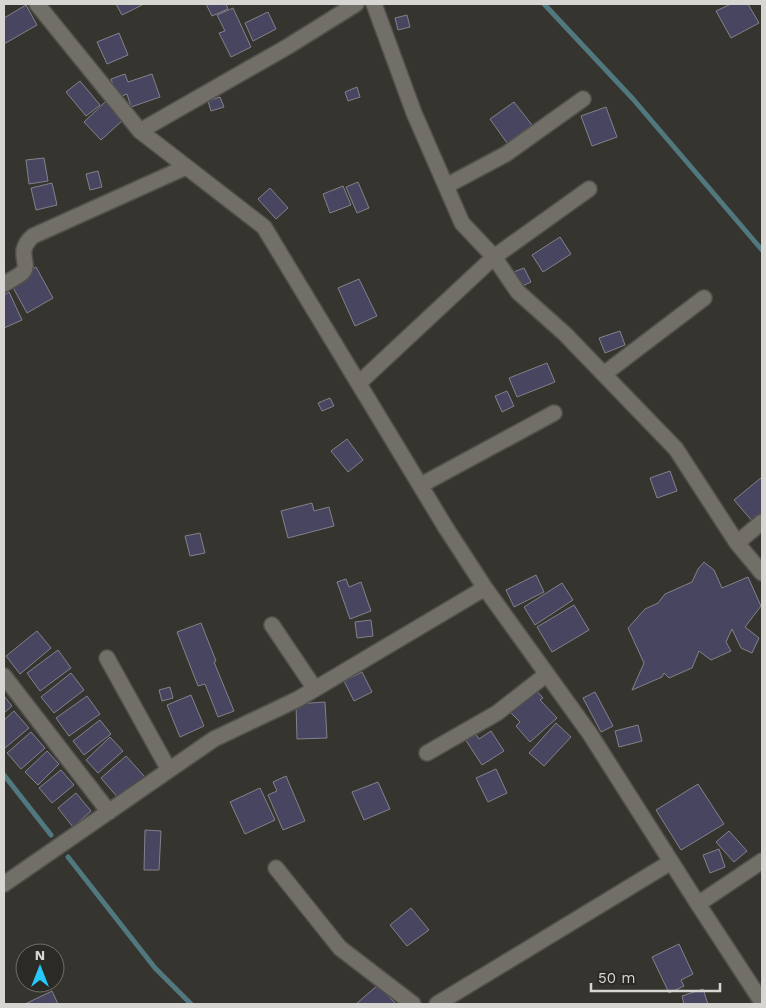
<svg xmlns="http://www.w3.org/2000/svg" width="766" height="1008" viewBox="0 0 766 1008" font-family="'Work Sans',sans-serif">
<style>
.lines{fill:none;stroke-linecap:round;stroke-linejoin:round}
.stream{stroke:#50787e;stroke-width:5}
.building{fill:#484560;stroke:#83828a}
.minor-casing{stroke:#51504b;stroke-width:18}
.minor{stroke:#716f68;stroke-width:15}
</style>
<rect width="100%" height="100%" fill="#36342e"/>
<g class="lines">
<!-- stream -->
<path class="stream" d="M544,4l89,95 129,151
M4,775l47,60
M68,857l87,111 36,36"/>
</g>
<!-- building -->
<path class="building" d="M116,4h26v1l-20,10z
M206,4h20l2,5 -16,7z
M731,4h17l11,19 -28,15 -15,-27z
M26,5l11,20 -33,19v-26z
M233,8l18,39 -20,10 -12,-24 6,-2 -8,-16z
M268,12l8,17 -23,12 -8,-18z
M407,15l3,12 -12,3 -3,-12z
M119,33l9,22 -21,9 -10,-22z
M125,74l3,8 24,-8 8,23 -29,10 -4,-13 -10,4 -6,-19z
M80,81l20,24 -14,11 -20,-24z
M357,87l3,10 -12,4 -3,-9z
M220,97l4,10 -13,4 -3,-10z
M106,101l17,19 -22,20 -17,-18z
M514,102l18,23 -25,18 -17,-24z
M606,107l11,30 -25,9 -11,-30z
M44,158l4,23 -19,3 -3,-24z
M98,171l4,16 -12,3 -4,-16z
M358,182l11,26 -12,5 -11,-26z
M52,183l5,22 -21,5 -5,-22z
M343,186l8,19 -21,8 -7,-19z
M270,188l18,20 -12,11 -18,-20z
M560,237l11,17 -28,18 -11,-17z
M36,267l17,31 -26,15 -17,-31z
M524,268l7,14 -13,6 -7,-15z
M359,279l18,37 -22,10 -17,-38z
M9,292l13,28 -18,8v-33z
M620,331l5,14 -20,8 -6,-15z
M547,363l8,19 -38,15 -8,-19z
M507,391l7,15 -12,6 -7,-16z
M330,398l4,8 -12,5 -4,-8z
M347,439l16,21 -15,12 -17,-21z
M670,471l7,20 -20,7 -7,-20z
M762,477v37l-9,8 -19,-22z
M312,503l2,8 15,-4 5,19 -46,12 -7,-27z
M200,533l5,20 -15,3 -5,-20z
M704,562l10,8 8,18 26,-11 13,29 -16,21 14,11 -7,15 -11,-5 -9,-19 -6,13 5,9 -20,9 -12,-9 -7,17 -23,10 -5,-5 -2,4 -30,13 12,-27 -16,-35 17,-19 13,-6 7,-9 27,-12 6,-13z
M536,575l8,17 -30,15 -8,-17z
M346,579l3,8 12,-5 10,29 -21,8 -13,-37z
M562,583l11,17 -38,25 -11,-18z
M574,605l15,25 -37,22 -15,-25z
M371,620l2,16 -16,2 -2,-16z
M201,623l15,38 -2,1 20,49 -16,6 -13,-33 -7,2 -21,-54z
M37,631l14,17 -31,26 -14,-18z
M58,650l13,18 -31,23 -13,-18z
M362,672l10,20 -18,9 -10,-20z
M71,673l13,17 -30,23 -13,-16z
M170,687l3,11 -11,3 -3,-11z
M534,688l9,10 -3,2 17,18 -27,24 -14,-16 4,-4 -11,-11z
M595,692l18,34 -12,6 -18,-34z
M191,695l13,31 -24,11 -13,-32z
M4,696l8,10 -8,7z
M87,696l13,18 -31,22 -13,-18z
M325,702l2,36 -30,1 -1,-35z
M14,711l15,17 -24,20 -1,-2v-26z
M100,720l11,14 -27,21 -11,-14z
M556,723l15,14 -27,29 -15,-13z
M638,725l4,16 -23,6 -4,-16z
M473,730l6,9 12,-8 13,20 -22,14 -19,-29z
M31,732l14,16 -24,21 -14,-16z
M110,737l13,14 -25,22 -12,-13z
M47,751l12,13 -21,21 -13,-13z
M126,756l19,21 -26,22 -18,-21z
M496,769l11,24 -19,9 -12,-24z
M61,770l13,15 -22,18 -13,-15z
M286,776l19,45 -22,9 -15,-35 9,-4 -4,-9z
M378,782l12,27 -26,11 -12,-28z
M698,784l26,40 -43,26 -25,-40z
M260,788l15,32 -30,14 -15,-32z
M76,793l15,18 -18,16 -15,-19z
M145,830l16,1 -2,39h-15z
M729,831l18,20 -13,11 -18,-20z
M719,849l6,18 -15,6 -7,-18z
M411,908l18,22 -22,16 -17,-21z
M679,944l14,30 -12,6 3,6 -15,7 -17,-36z
M378,985l18,19h-40z
M703,989l5,15h-24l-2,-8z
M52,991l6,13h-33z"/>
<g class="lines">
<!-- minor casing -->
<g class="minor-casing">
<path id="minor" d="M37,4l103,127 124,96 182,301 39,60 105,146 108,170 64,98
M374,4l40,109 48,110 32,34 24,35 47,42 111,115 61,94 25,30
M140,131l147,-84 69,-43
M446,186l60,-32 77,-55
M4,284c5,-3 13,-7 18,-11 10,-10 -8,-20 11,-37l153,-69
M604,374l100,-76
M359,383l135,-126 95,-68
M421,485l133,-72
M737,543l25,-21
M272,625l43,64
M107,658l62,112
M4,676l105,136
M427,753l70,-40 50,-39
M276,868l64,80 73,56
M4,884l210,-145 84,-40 187,-111
M698,904l64,-43
M437,1004l234,-142"/>
</g>
<!-- minor -->
<use href="#minor" class="minor"/>
</g>
<!-- border -->
<rect width="766" height="1008" fill="none" stroke="#d7d6d2" stroke-width="10"/>
<!-- north arrow -->
<g transform="translate(40 968)"><circle r="24" fill="#2c2a24" stroke="#706f6a"/>
<path d="M0-4L9 19L0 12L-9 19Z" fill="#25c9fe"/>
<text y="-8" font-size="14" font-weight="bold" text-anchor="middle" fill="#d7d6d2">N</text>
</g>
<!-- scale -->
<path d="M591 983v8h129v-8" fill="none" stroke="#d7d6d2" stroke-width="2.5"/>
<text x="598" y="983" font-size="15" fill="#d7d6d2" stroke="#2c2a24" stroke-width="4" paint-order="stroke">50 m</text>
</svg>
